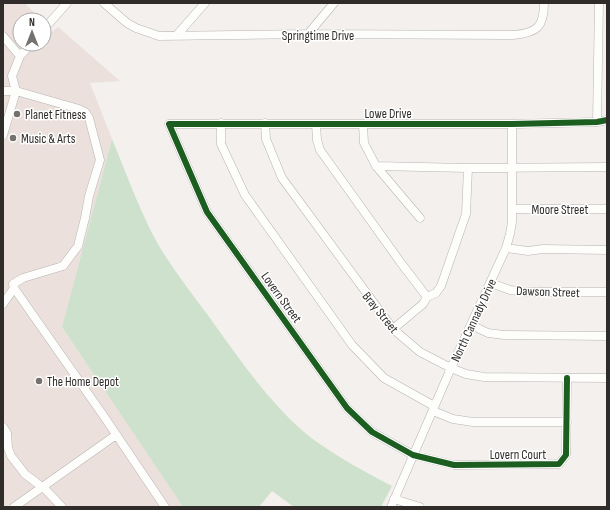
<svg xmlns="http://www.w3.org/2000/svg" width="610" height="510" viewBox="0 0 610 510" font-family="'Sofia Sans Condensed',sans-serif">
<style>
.built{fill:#ebe0dc}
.grass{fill:#cee1cc}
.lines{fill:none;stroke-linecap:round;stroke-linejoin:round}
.minor-casing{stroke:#b7b4b2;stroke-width:9}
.minor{stroke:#fdfdfc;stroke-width:8}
.cycleway-casing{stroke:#fff;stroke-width:8}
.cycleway{stroke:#1b5e20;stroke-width:6}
.poi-dot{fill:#74716e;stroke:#fff;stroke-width:1.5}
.labels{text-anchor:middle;stroke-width:3;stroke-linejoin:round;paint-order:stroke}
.street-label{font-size:13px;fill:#2f2c2a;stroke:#fff}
.poi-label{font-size:13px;fill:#2f2c2a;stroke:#fff;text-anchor:start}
</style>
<rect width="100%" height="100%" fill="#f4f0ed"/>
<!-- built -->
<path class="built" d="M3,3h22l15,17h-20v24h24v-19l8,7 6,-5 62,54 -30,2 22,56 -50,188 121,180h-180z"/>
<!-- grass -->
<path class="grass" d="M112,139c13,31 24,62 39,92 15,30 36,56 56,83 32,44 63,92 107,126 25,18 51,32 78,46l-11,21h-87l-22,-16 -13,16h-76l-121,-180z"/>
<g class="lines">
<!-- minor casing -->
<g class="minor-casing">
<path id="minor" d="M104,3l23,20 9,5 23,8 149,-2 205,1c24,-2 31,-8 31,-32
M44,29l23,-26
M308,34l26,-31
M3,36l17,20 11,-12
M176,36l29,-33
M3,91h13l63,18 6,3 4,6 11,42 -11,36 -4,22 -7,28 -15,20 -40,12 -10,6 1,4 -11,16
M597,122l2,-119
M221,123v21l24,51 107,150 32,33 50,28
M265,123l1,16 16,39 111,151 27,23 31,16 15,6 18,3 123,1
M316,124l1,16 3,10 81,113 26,34 9,-4 5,-7 25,-72 2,-46 139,-1
M363,124l1,19 12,23 44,52
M3,135l13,-44 -4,-15 8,-20
M376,166l92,2
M512,209h95
M506,248l22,3 15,-2 64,1
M491,283l19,7 16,2h81
M14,288l89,127 62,92
M471,325l17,8 16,2 103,1
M393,329l30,-25 4,-7
M567,378l-1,77 -7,9 -105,1 -41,-10 -41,-23 -25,-24 -140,-196 -38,-88h343l85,-2 10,-2
M433,411l20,8 20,3h94
M3,427l4,6 1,15 3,8 14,18 21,16 16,17
M394,499l26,8
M14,507l102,-72
M391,507l60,-139 55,-120 4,-14 2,-12v-98"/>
</g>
<!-- minor -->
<use href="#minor" class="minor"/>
<!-- cycleway casing -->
<g class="cycleway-casing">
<path id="cycleway" d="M567,378l-1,77 -7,9 -105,1 -41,-10 -41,-23 -25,-24 -140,-196 -38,-88h343l85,-2 10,-2"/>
</g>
<!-- cycleway -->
<use href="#cycleway" class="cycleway"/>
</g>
<!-- markers -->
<g class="poi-dot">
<circle cx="17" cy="114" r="4"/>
<circle cx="13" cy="138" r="4"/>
<circle cx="39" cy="381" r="4"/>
</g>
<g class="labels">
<!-- street labels -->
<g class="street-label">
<text x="318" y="40">Springtime Drive</text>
<text x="388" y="118">Lowe Drive</text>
<text x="560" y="214">Moore Street</text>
<text transform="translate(548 291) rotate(2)" y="5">Dawson Street</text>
<text transform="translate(282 297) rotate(54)" y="5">Lovern Street</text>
<text transform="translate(381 312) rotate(51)" y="5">Bray Street</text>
<text transform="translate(473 320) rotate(-65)" y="5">North Cannady Drive</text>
<text x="518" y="459">Lovern Court</text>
</g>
<!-- poi labels -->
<g class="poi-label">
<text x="25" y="119">Planet Fitness</text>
<text x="21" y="143">Music &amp; Arts</text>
<text x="47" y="386">The Home Depot</text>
</g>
</g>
<!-- border -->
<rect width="610" height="510" fill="none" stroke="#2f2c2a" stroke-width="8"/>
<!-- north arrow -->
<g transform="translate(32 32)"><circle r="19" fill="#ffffff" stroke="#acabaa"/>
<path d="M0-3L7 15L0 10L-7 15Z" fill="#74716e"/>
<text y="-6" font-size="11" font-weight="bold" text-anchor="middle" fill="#2f2c2a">N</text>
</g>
</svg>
